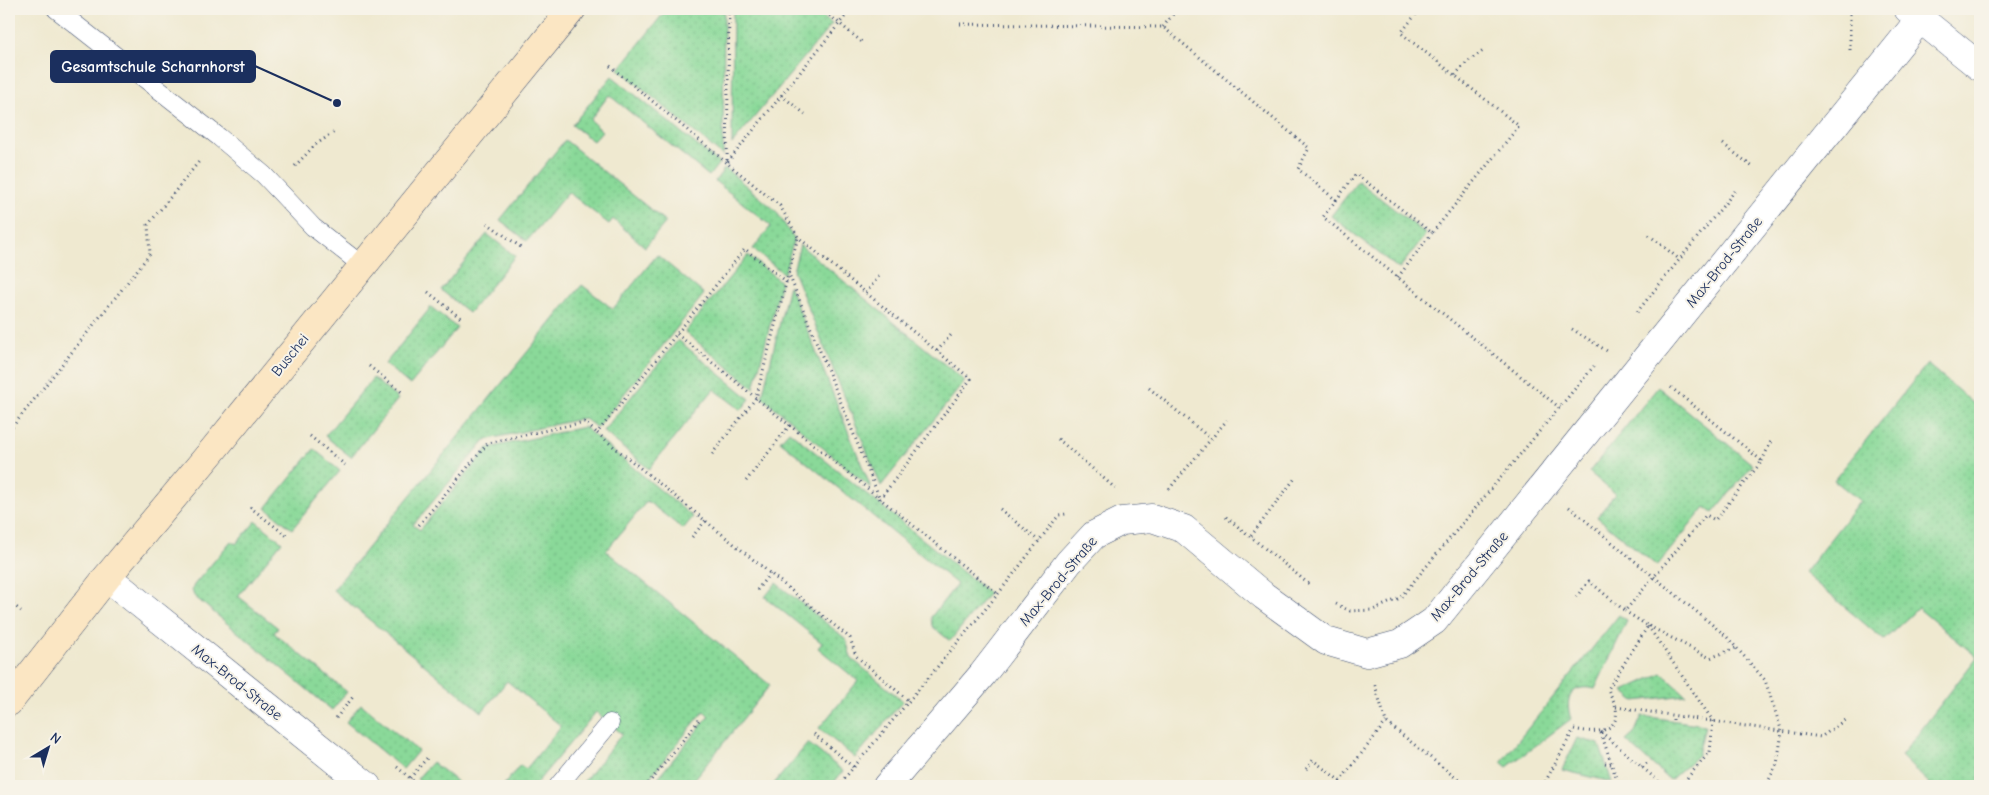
<svg xmlns="http://www.w3.org/2000/svg" width="1989" height="795" viewBox="0 0 1989 795" font-family="'Comic Neue',sans-serif">
<style>
.grass{fill:url(#grass-dots);stroke:#52847c}
.lines{fill:none;stroke-linecap:round;stroke-linejoin:round}
.lane-casing{stroke:#3b4b6f;stroke-width:19}
.street-casing{stroke:#3b4b6f;stroke-width:29}
.secondary-casing{stroke:#3b4b6f;stroke-width:29}
.path{stroke:#3b4b6f;stroke-width:3;stroke-dasharray:1 4;stroke-linecap:butt}
.lane{stroke:#fff;stroke-width:18}
.street{stroke:#fff;stroke-width:28}
.secondary{stroke:#fbe6c3;stroke-width:28}
.labels{text-anchor:middle;stroke-width:4;stroke-linejoin:round;paint-order:stroke}
.street-label{font-size:15px;fill:#1b2f5e;stroke:#f7f3e8}
.leader{fill:none;stroke:#1b2f5e;stroke-width:2}
.callout-dot{fill:#1b2f5e;stroke:#f7f3e8;stroke-width:2}
.callout{fill:#1b2f5e;stroke:#1b2f5e;stroke-width:2}
.callout-label{font-size:16px;text-anchor:middle;font-weight:bold;fill:#fff}
</style>
<defs>
<pattern id="grass-dots" width="8" height="8" patternUnits="userSpaceOnUse" patternTransform="scale(1.25)"><rect width="8" height="8" fill="#8ad999"/><path d="M2 2h.1M6 6h.1" fill="none" stroke="#76bb86" stroke-width="1.8" stroke-linecap="round"/></pattern>
</defs>
<rect width="100%" height="100%" fill="#f7f3e8"/>
<filter id="ink" filterUnits="userSpaceOnUse"><feTurbulence type="fractalNoise" baseFrequency=".02" numOctaves="2"/><feDisplacementMap in="SourceGraphic" scale="10" xChannelSelector="R" yChannelSelector="G"/><feConvolveMatrix kernelMatrix="1 2 1 2 8 2 1 2 1" color-interpolation-filters="sRGB"/></filter>
<filter id="wash" filterUnits="userSpaceOnUse"><feTurbulence type="fractalNoise" baseFrequency=".0096" numOctaves="4" result="noise"/><feDisplacementMap in="SourceGraphic" scale="20" xChannelSelector="R" yChannelSelector="G"/><feGaussianBlur stdDeviation="1.12" result="paint"/><feColorMatrix in="noise" values="0 0 0 0 0 0 0 0 0 0 0 0 0 0 0 0 0 1.4 0 .05"/><feComposite in="paint" operator="in"/></filter>
<g filter="url(#wash)">
<rect width="100%" height="100%" fill="#efe9d0"/>
<!-- grass -->
<path class="grass" d="M667,9h57l-1,147 -104,-87z
M733,9h80l19,15 -100,120z
M612,76l107,87 -10,13 -100,-81 -19,25 12,11 -9,10 -21,-16z
M565,140l101,82 -21,25 -32,-28 -4,5 -41,-32 -41,49 -27,-21z
M725,168l51,43 18,28 -10,35 -31,-25 18,-23 -56,-45z
M1358,181l68,53 -27,35 -68,-53z
M487,234l28,22 -46,57 -28,-23z
M800,245l165,136 -84,105 -88,-215z
M657,255l47,39 -107,134 -13,-10 -99,22 -72,85 7,5 68,-82 96,-21 109,90 -10,12 -36,-28 -41,50 164,134 -81,101h-38l58,-70 -5,-5 -58,71 -8,4h-58l42,-52 -26,-22 -62,74h-31l17,-21 6,4 35,-43 -54,-45 -25,31 -149,-122 249,-305 31,24z
M748,255l33,27 -27,106 -69,-56z
M789,285l82,203 -109,-91z
M431,307l26,21 -47,57 -25,-21z
M678,340l72,59 -9,11 -27,-21 -65,80 -46,-38z
M1927,364l53,45v377h-53l2,-3 -28,-27 76,-99 -59,-49 -34,32 -80,-67 56,-72 -26,-21z
M373,378l25,21 -47,58 -26,-21z
M1658,387l95,78 -40,48 -8,-6 -48,59 -60,-49 18,-23 -26,-22z
M789,431l200,162 -39,48 -18,-15 -1,-9 26,-33 -177,-143z
M314,449l26,22 -48,58 -26,-21z
M256,521l26,21 -44,54 40,32 -4,5 73,59 -15,18 -138,-114 -2,-6 2,-5 37,-44 5,3z
M776,583l70,56 5,19 52,43 -48,57 -36,-30 39,-47 -40,-33 4,-5 -57,-46z
M1619,615l8,6 -32,68c-24,-6 -31,10 -24,30l-64,48 -6,-5z
M1662,673l24,22 -51,6 -12,-10z
M361,704l57,47 -15,18 -57,-47z
M1642,716l63,9 -7,30 -28,25 -44,-39 8,-7z
M1577,738l22,6 13,38 -50,-12z
M808,743l35,28 -12,15h-59z
M432,762l30,24h-37l-8,-7z"/>
</g>
<g filter="url(#ink)">
<g class="lines">
<!-- lane casing -->
<g class="lane-casing">
<path id="lane" d="M56,9l163,128 45,38 49,52 50,39
M558,786l52,-63"/>
</g>
<!-- street casing -->
<g class="street-casing">
<path id="street" d="M1908,9l72,58
M107,577l260,209
M887,786l95,-111 87,-113 25,-27 28,-14 30,-3 32,11 80,67 62,45 41,12 33,-9 34,-23 486,-602"/>
</g>
<!-- secondary casing -->
<g class="secondary-casing">
<path id="secondary" d="M9,702l98,-125 106,-127 359,-441"/>
</g>
<!-- path -->
<path class="path" d="M822,9l41,34
M960,24l203,3 146,121 -11,21 38,31 -13,17 237,191
M1163,27l14,-18
M1850,50v-41
M610,66l117,97 2,-154
M1455,75l12,-13 16,-11
M781,95l24,19
M1723,144l31,24
M295,166l20,-21 21,-14
M1336,200l20,-26 76,59 87,-107 -118,-93 19,-24
M487,223l35,25
M1649,235l30,24
M788,272l92,227 91,-120 -173,-142 -18,-31 -53,-43 124,-154
M1398,277l34,-44
M787,282l-42,-33 -148,184 253,205 6,18 54,46
M428,292l35,28
M866,293l13,-17
M1637,312l98,-121
M1572,329l35,22
M677,334l322,261
M937,351l14,-16
M369,366l34,27
M1149,388l62,51
M9,431l141,-177 -2,-29 53,-66
M310,436l35,29
M1058,439l57,49
M712,454l44,-56 42,-161
M1762,461l9,-20
M746,481l44,-56
M1169,489l58,-69
M250,507l37,29
M1569,507l157,129 39,44 17,52 -5,32 -11,22
M1000,509l39,32
M1226,517l83,67
M419,525l69,-82 96,-21 13,11
M1251,536l45,-59
M692,537l14,-17
M757,590l13,-17
M1576,597l13,-16 36,30 81,-96 9,5 47,-59 -94,-76
M9,601l12,10
M1336,604l14,7 23,-1 27,-12 194,-232
M1648,626l65,95 -3,31 -30,34
M1649,626l61,32 26,-10
M1375,685l11,37 80,64
M1616,707l205,30 25,-18
M336,718l17,-21
M1673,720v-5
M1601,732l63,54
M1601,733l18,53
M814,734l39,33
M1605,763l6,1
M397,767l22,19
M1642,767l7,-6
M1306,769l7,-9 27,21 46,-59
M410,778l17,-20
M644,786l4,-2 51,-64
M838,786l160,-192 61,-79 7,-1
M1543,786l31,-57c17,4 46,6 42,-21 -1,-6 -6,-13 -8,-19l40,-63 -23,-15"/>
<!-- lane -->
<use href="#lane" class="lane"/>
<!-- street -->
<use href="#street" class="street"/>
<!-- secondary -->
<use href="#secondary" class="secondary"/>
</g>
</g>
<g class="labels">
<!-- street labels -->
<g class="street-label">
<text transform="translate(1724 262) rotate(-51)" y="5">Max-Brod-Straße</text>
<text transform="translate(290 355) rotate(-51)" y="5">Buschei</text>
<text transform="translate(1469 576) rotate(-50)" y="5">Max-Brod-Straße</text>
<text transform="translate(1058 581) rotate(-50)" y="5">Max-Brod-Straße</text>
<text transform="translate(237 682) rotate(39)" y="5">Max-Brod-Straße</text>
</g>
</g>
<!-- callouts -->
<path class="leader" d="M337 103L255 66"/>
<circle class="callout-dot" cx="337" cy="103" r="5"/>
<rect class="callout" x="51" y="51" width="204" height="31" rx="5"/>
<g class="callout-label">
<text x="153" y="72">Gesamtschule Scharnhorst</text>
</g>
<!-- margin -->
<rect width="1989" height="795" fill="none" stroke="#f7f3e8" stroke-width="30"/>
<!-- north arrow -->
<g transform="translate(48 748) rotate(38)" stroke="#f7f3e8" stroke-width="4" paint-order="stroke">
<path d="M0-4L9 19L0 12L-9 19Z" fill="#1b2f5e"/>
<text y="-8" font-size="14" font-weight="bold" text-anchor="middle" fill="#1b2f5e">N</text>
</g>
</svg>
